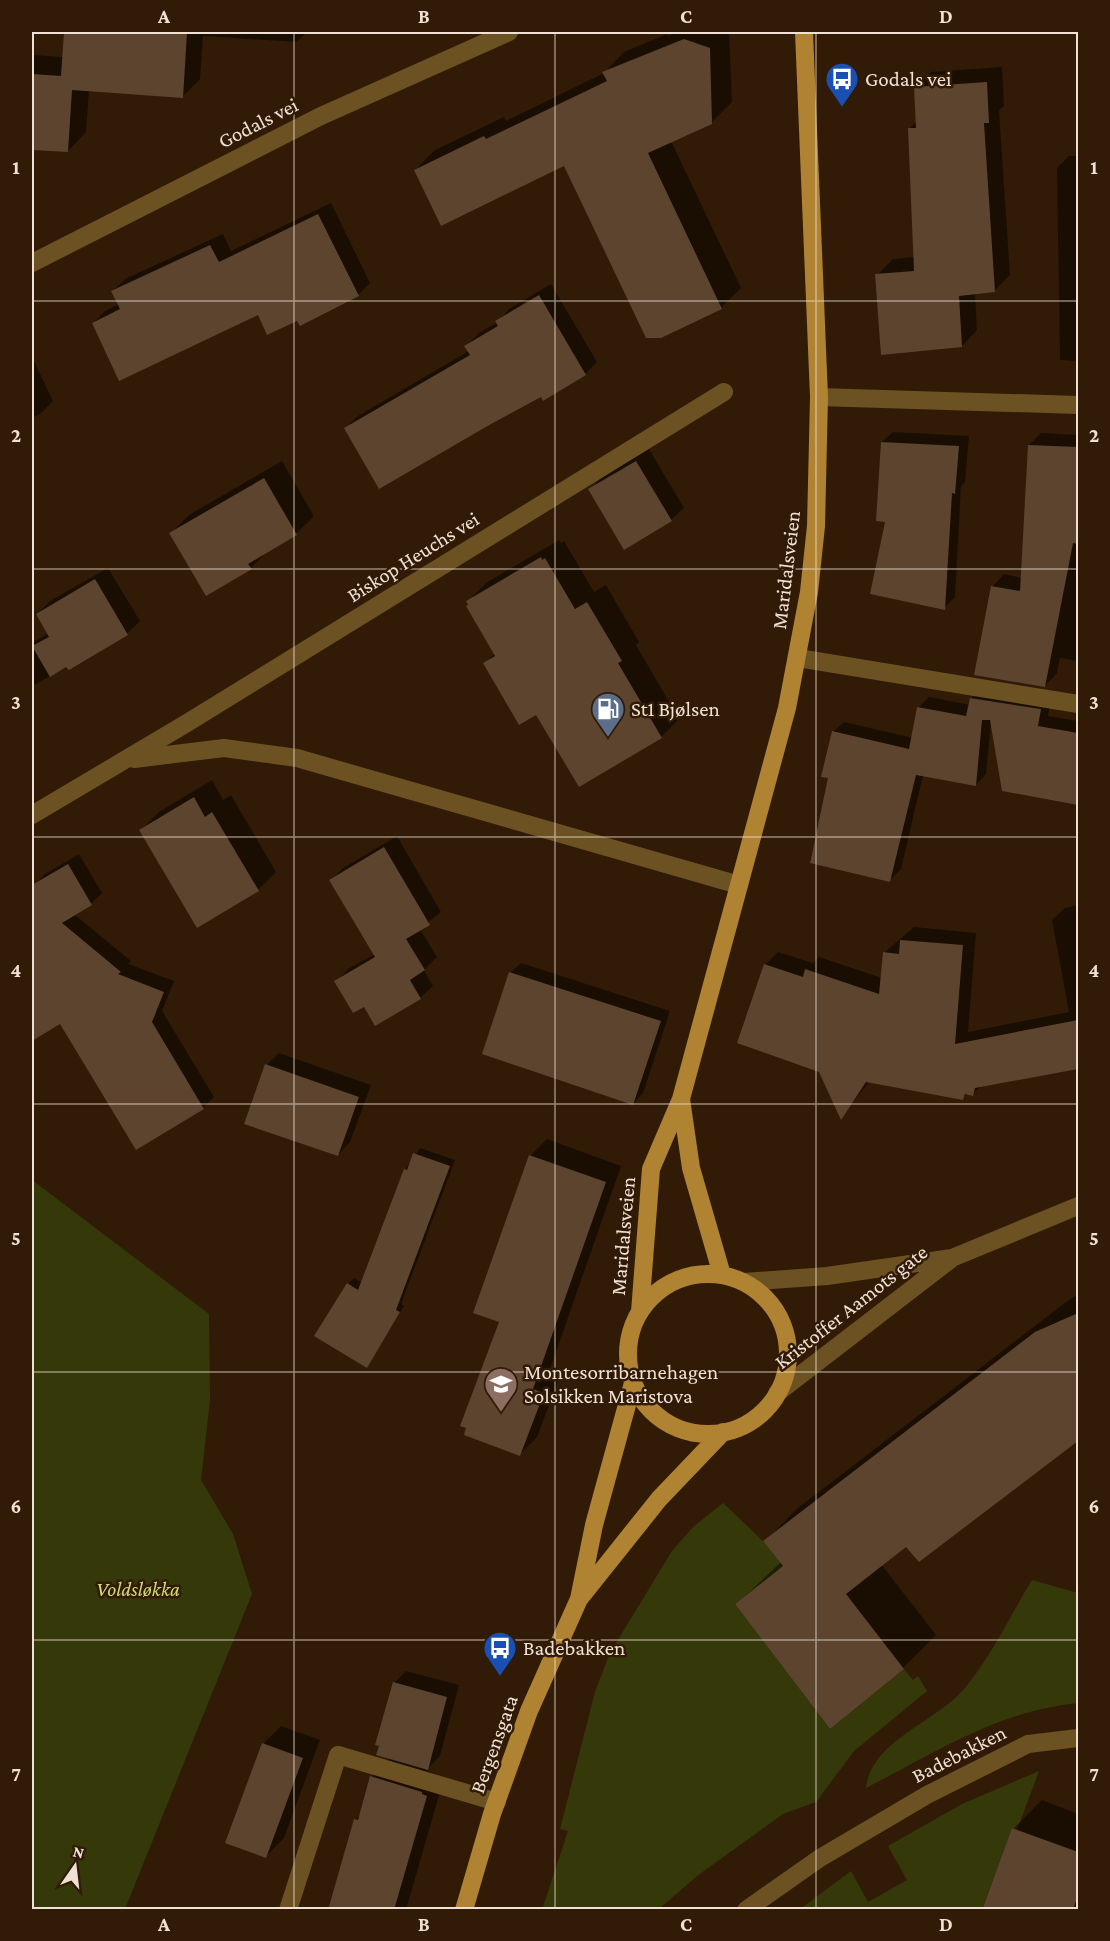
<svg xmlns="http://www.w3.org/2000/svg" width="1110" height="1941" viewBox="0 0 1110 1941" font-family="'Crimson Pro',serif">
<style>
.green{fill:#35390a}
.shadow{fill:#0007}
.building{fill:#5d442f}
.lines{fill:none;stroke-linecap:round;stroke-linejoin:round}
.minor{stroke:#6c5222;stroke-width:18}
.major{stroke:#af8331;stroke-width:18}
.grid{fill:none;stroke:#f1e1d5;stroke-width:1.5;stroke-opacity:0.55}
.labels{text-anchor:middle;stroke-width:5;stroke-linejoin:round;paint-order:stroke}
.poi-label{font-size:21px;fill:#f1e1d5;stroke:#311b06;text-anchor:start}
.street-label{font-size:21px;fill:#f1e1d5;stroke:#311b06}
.park-label{font-size:21px;font-style:italic;fill:#d1dc6f;stroke:#311b06}
.neatline{fill:none;stroke:#f1e1d5;stroke-width:2}
.grid-label{font-size:20px;text-anchor:middle;font-weight:bold;fill:#f1e1d5}
</style>
<rect width="100%" height="100%" fill="#311b06"/>
<!-- green -->
<path class="green" d="M32,1180l177,134 1,86 -9,80 32,54 19,60 -127,315h-93z
M723,1503l40,38 20,25 -48,38 95,125 74,-60 9,11 5,-4 9,15 -73,60 -38,51 -33,12 -86,62 -38,33 -117,1 26,-79 -8,-2 35,-137 15,-39 62,-102 21,-24z
M1032,1580l46,13v110c-80,8 -142,49 -212,85 6,-48 69,-65 98,-99 27,-32 46,-73 68,-109z
M1039,1771l-22,59 -5,-2 -30,81 -183,1 52,-39 17,31 39,-22 -19,-34 74,-42z"/>
<!-- shadow -->
<path class="shadow" d="M65,32h242l-11,10 -93,-6 -3,43 -18,18 -93,-7 -3,42 -18,19 -36,-3v-93l31,2z
M679,32h50l3,70 -20,20 -41,19 70,147 -20,20 -156,-144 -150,6 20,-20 69,-33 2,4 98,-48 20,-21 43,-18 1,2z
M1002,67l2,39 -5,4 11,165 -16,16 -19,2 2,37 -15,16 -85,-71 16,-16 22,-2 -6,-128 8,-8 -2,-34 16,-15z
M1078,107v254l-18,-1 -3,-192 12,-12h9z
M331,203l39,80 -12,12 -60,24 -40,-6 -165,10 12,-12 14,-7 -6,-13 12,-12 98,-45 8,17z
M551,284l46,78 -12,12 -44,21 -196,33 13,-12 111,-65 -3,-5 13,-13 19,-11 11,-13z
M32,357l21,44 -13,13 -8,4z
M893,432l76,4 -4,46 -4,4 -6,111 -11,11 -57,-88 -5,-78z
M1041,433l37,2v226l-18,-3 -3,15 -12,13 -53,-99 12,-13 18,4 7,-133z
M649,449l35,59 -13,12 -81,-30 12,-13z
M282,461l32,55 -18,18 -27,16 -18,18 -80,-35 18,-18z
M559,540l2,3 3,-2 30,51 12,-7 33,57 -3,3 43,74 -18,18 -82,48 -43,-72 -51,-50 10,-10 -27,-52 18,-18z
M108,568l32,53 -13,13 -95,52v-43l17,-10 -12,-19 13,-13z
M982,688l69,11 -3,17 30,5v83l-75,-15 -12,-67 -5,52 -10,11 -53,-10 -22,94 -11,11 -80,-19 20,-84 3,-45 11,-10 69,16 5,-30 11,-11 41,8 1,-7z
M212,780l11,20 8,-5 45,77 -18,18 -117,-60 18,-18z
M397,836l44,76 -21,17 17,28 -13,13 9,16 -13,12 -56,7 -28,-23 12,-13 27,-15 -44,-74 12,-12z
M79,854l23,39 -11,11 -17,10 57,47 -3,3 46,17 -12,30 52,86 -11,11 -142,-86 -29,18v-147l5,-3 -3,-5 11,-11z
M1078,905v163l-97,18 -8,8 -5,-1 -5,5 -93,-17 -29,36 -21,-47 -55,-105 13,-13 35,11 6,-6 63,21 2,-25 30,-26 62,6 -8,99 101,-20 -17,-92 13,-12z
M521,963l149,48 -27,82 -10,11 -123,-131z
M279,1053l92,32 -21,57 -12,13 -72,-90z
M547,1139l74,27 -72,206 11,4 -23,61 -17,17 -19,-133 29,-165z
M420,1148l35,12 -54,144 3,2 -37,60 -19,-82 6,-6 8,5 43,-113z
M1078,1295v144l-159,121 -13,-16 -25,20 55,71 -33,33 -166,-64 44,-42 -16,-21 33,-33 272,-209z
M406,1671l53,14 -19,71 -14,14 18,8 -38,132h-76l25,-90 7,-7 10,-36 19,-20 3,-74z
M281,1726l39,14 -36,98 -18,18 -3,-112z
M1042,1800l36,14v96h-94l29,-81z"/>
<!-- building -->
<path class="building" d="M64,32h123l-4,66 -111,-8 -4,62 -36,-2v-76l29,2z
M684,39l26,9 2,76 -64,29 74,156 -61,29h-15l-82,-172 -123,60 -27,-56 70,-34 2,3 121,-58 -5,-9z
M987,82l2,41h-5l11,169 -36,4 3,51 -81,8 -6,-81 39,-3 -6,-143h8l-2,-41z
M318,214l41,82 -59,30 -3,-5 -30,14 -9,-20 -139,66 -27,-58 28,-14 -9,-18 99,-46 9,17z
M539,295l47,80 -43,26 -2,-4 -50,27 -112,65 -35,-61 126,-73 -6,-9 34,-20 -3,-5z
M881,442l78,4 -4,48 -3,-1 -7,117 -75,-16 15,-72 -9,-1z
M1028,445l50,2v97l-5,-1 -28,144 -71,-12 17,-89 29,5z
M636,461l36,60 -48,29 -36,-61z
M264,478l33,57 -49,29 4,5 -46,27 -37,-63z
M541,557l1,3 3,-2 30,51 12,-7 35,59 -4,2 44,75 -83,49 -43,-72 -17,10 -36,-62 12,-7 -29,-50 2,-1 -2,-4z
M95,579l33,56 -59,35 -3,-3 -16,10 -18,-31 17,-9 -13,-23z
M970,698l71,11 -3,17 40,7v72l-76,-14 -12,-71h-8l-6,66 -60,-11 -26,107 -80,-19 18,-85 -7,-1 11,-46 77,18 8,-42 49,9z
M194,797l11,20 7,-5 47,79 -62,37 -58,-98z
M384,847l46,78 -24,14 19,31 -15,10 11,19 -46,27 -11,-19 -11,6 -19,-32 41,-24 -46,-77z
M68,864l24,41 -30,18 59,49 -3,2 46,18 -12,30 52,87 -68,41 -76,-126 -28,17v-156z
M900,940l63,5 -8,99 123,-24v49l-103,19 -2,8 -8,-2 -2,6 -97,-18 -25,38 -22,-48 -82,-29 27,-79 39,13 2,-8 74,25 4,-42 16,2z
M509,972l152,49 -28,84 -151,-51z
M265,1064l94,33 -21,59 -94,-32z
M413,1153l37,13 -54,144 4,2 -33,56 -53,-32 33,-53 11,7 46,-121 3,1z
M529,1155l77,27 -73,207 11,4 -24,63 -56,-21 2,-7 -6,-2 39,-104 -26,-9z
M1078,1313v128l-159,121 -13,-15 -60,47 58,75 -74,60 -95,-125 48,-38 -20,-25 272,-209z
M393,1682l54,15 -19,73 -52,-15 3,-9 -4,-1z
M262,1743l41,15 -37,100 -41,-15z
M370,1776l52,16v2l5,2 -33,114h-66l26,-91 4,1z
M1012,1828l66,24v43l-5,15h-91z"/>
<g class="lines">
<!-- minor -->
<path class="minor" d="M32,263l289,-147 188,-84
M819,397l259,8
M798,658l280,46
M134,759l90,-11 73,10 442,127
M32,815l155,-92 537,-331
M744,1282l83,-6 125,-18 126,-52
M777,1393l174,-134
M288,1910l50,-155 159,47
M746,1910l74,-52 107,-63 101,-51 50,-6"/>
<!-- major -->
<path class="major" d="M681,1099l10,69 31,107
M628 1354a80 80 0 1 1 160 0a80 80 0 1 1-160 0Z
M640,1312l11,-143 30,-70 106,-391 22,-116 7,-66 3,-129 -15,-365
M580,1598l79,-99 64,-67
M464,1910l28,-96 37,-103 50,-112 15,-74 39,-142"/>
</g>
<!-- grid -->
<path class="grid" d="M294,32v1878M555,32v1878M816,32v1878M32,301h1046M32,569h1046M32,837h1046M32,1104h1046M32,1372h1046M32,1640h1046"/>
<!-- icons -->
<defs>
<g id="bus-pin" transform="scale(1.725)"><path d="M0 17L-7.5 6A9.5 9.5 0 1 1 7.5 6Z" fill="#1a4fb4" stroke="#311b06"/><path d="M-5-6H5V4H4V6H2V4H-2V6H-4V4H-5ZM-3.5-4V0h7V-4ZM-3.5 1.2v1.5H-2V1.2ZM2 1.2v1.5H3.5V1.2Z" fill="#fff"/></g>
<g id="fuel-pin" transform="scale(1.725)"><path d="M0 17L-7.5 6A9.5 9.5 0 1 1 7.5 6Z" fill="#5c6f8a" stroke="#311b06"/><path d="M-5.5-6h7V0h2V4h1.3V-2.5L3-4.5l.8-.8L6-3V5H2.5V1h-1V6h-7ZM-4.2-4.7v3.2H.2V-4.7Z" fill="#fff"/></g>
<g id="school-pin" transform="scale(1.725)"><path d="M0 17L-7.5 6A9.5 9.5 0 1 1 7.5 6Z" fill="#8d6e63" stroke="#311b06"/><path d="M0-5L7-2L0 1L-7-2ZM-4 1L0 2.5L4 1V4Q0 6-4 4Z" fill="#fff"/></g>
</defs>
<g fill-rule="evenodd">
<use href="#bus-pin" x="842" y="79"/>
<use href="#fuel-pin" x="608" y="709"/>
<use href="#school-pin" x="501" y="1384"/>
<use href="#bus-pin" x="500" y="1648"/>
</g>
<g class="labels">
<!-- poi labels -->
<g class="poi-label">
<text x="865" y="86">Godals vei</text>
<text x="631" y="716">St1 Bjølsen</text>
<text x="524" y="1379">Montesorribarnehagen<tspan x="524" dy="24">Solsikken Maristova</tspan></text>
<text x="523" y="1655">Badebakken</text>
</g>
<!-- street labels -->
<g class="street-label">
<text transform="translate(258 123) rotate(-27)" y="7">Godals vei</text>
<text transform="translate(413 557) rotate(-32)" y="7">Biskop Heuchs vei</text>
<text transform="translate(786 570) rotate(-83)" y="7">Maridalsveien</text>
<text transform="translate(623 1236) rotate(-85)" y="7">Maridalsveien</text>
<text transform="translate(851 1307) rotate(-38)" y="7">Kristoffer Aamots gate</text>
<text transform="translate(494 1744) rotate(-70)" y="7">Bergensgata</text>
<text transform="translate(959 1754) rotate(-27)" y="7">Badebakken</text>
</g>
<!-- park labels -->
<g class="park-label">
<text x="138" y="1596">Voldsløkka</text>
</g>
</g>
<!-- border -->
<rect width="1110" height="1941" fill="none" stroke="#311b06" stroke-width="66"/>
<!-- north arrow -->
<g transform="translate(75 1866) rotate(14)" stroke="#311b06" stroke-width="4.5" paint-order="stroke">
<path d="M0-4.5L10 22L0 15L-10 22Z" fill="#f1e1d5"/>
<text y="-9" font-size="16" font-weight="bold" text-anchor="middle" fill="#f1e1d5">N</text>
</g>
<rect x="33" y="33" width="1044" height="1875" class="neatline"/>
<g class="grid-label">
<text x="164" y="23">A</text>
<text x="424" y="23">B</text>
<text x="686" y="23">C</text>
<text x="946" y="23">D</text>
<text x="16" y="174">1</text>
<text x="1094" y="174">1</text>
<text x="16" y="442">2</text>
<text x="1094" y="442">2</text>
<text x="16" y="709">3</text>
<text x="1094" y="709">3</text>
<text x="16" y="977">4</text>
<text x="1094" y="977">4</text>
<text x="16" y="1245">5</text>
<text x="1094" y="1245">5</text>
<text x="16" y="1513">6</text>
<text x="1094" y="1513">6</text>
<text x="16" y="1781">7</text>
<text x="1094" y="1781">7</text>
<text x="164" y="1931">A</text>
<text x="424" y="1931">B</text>
<text x="686" y="1931">C</text>
<text x="946" y="1931">D</text>
</g>
</svg>
